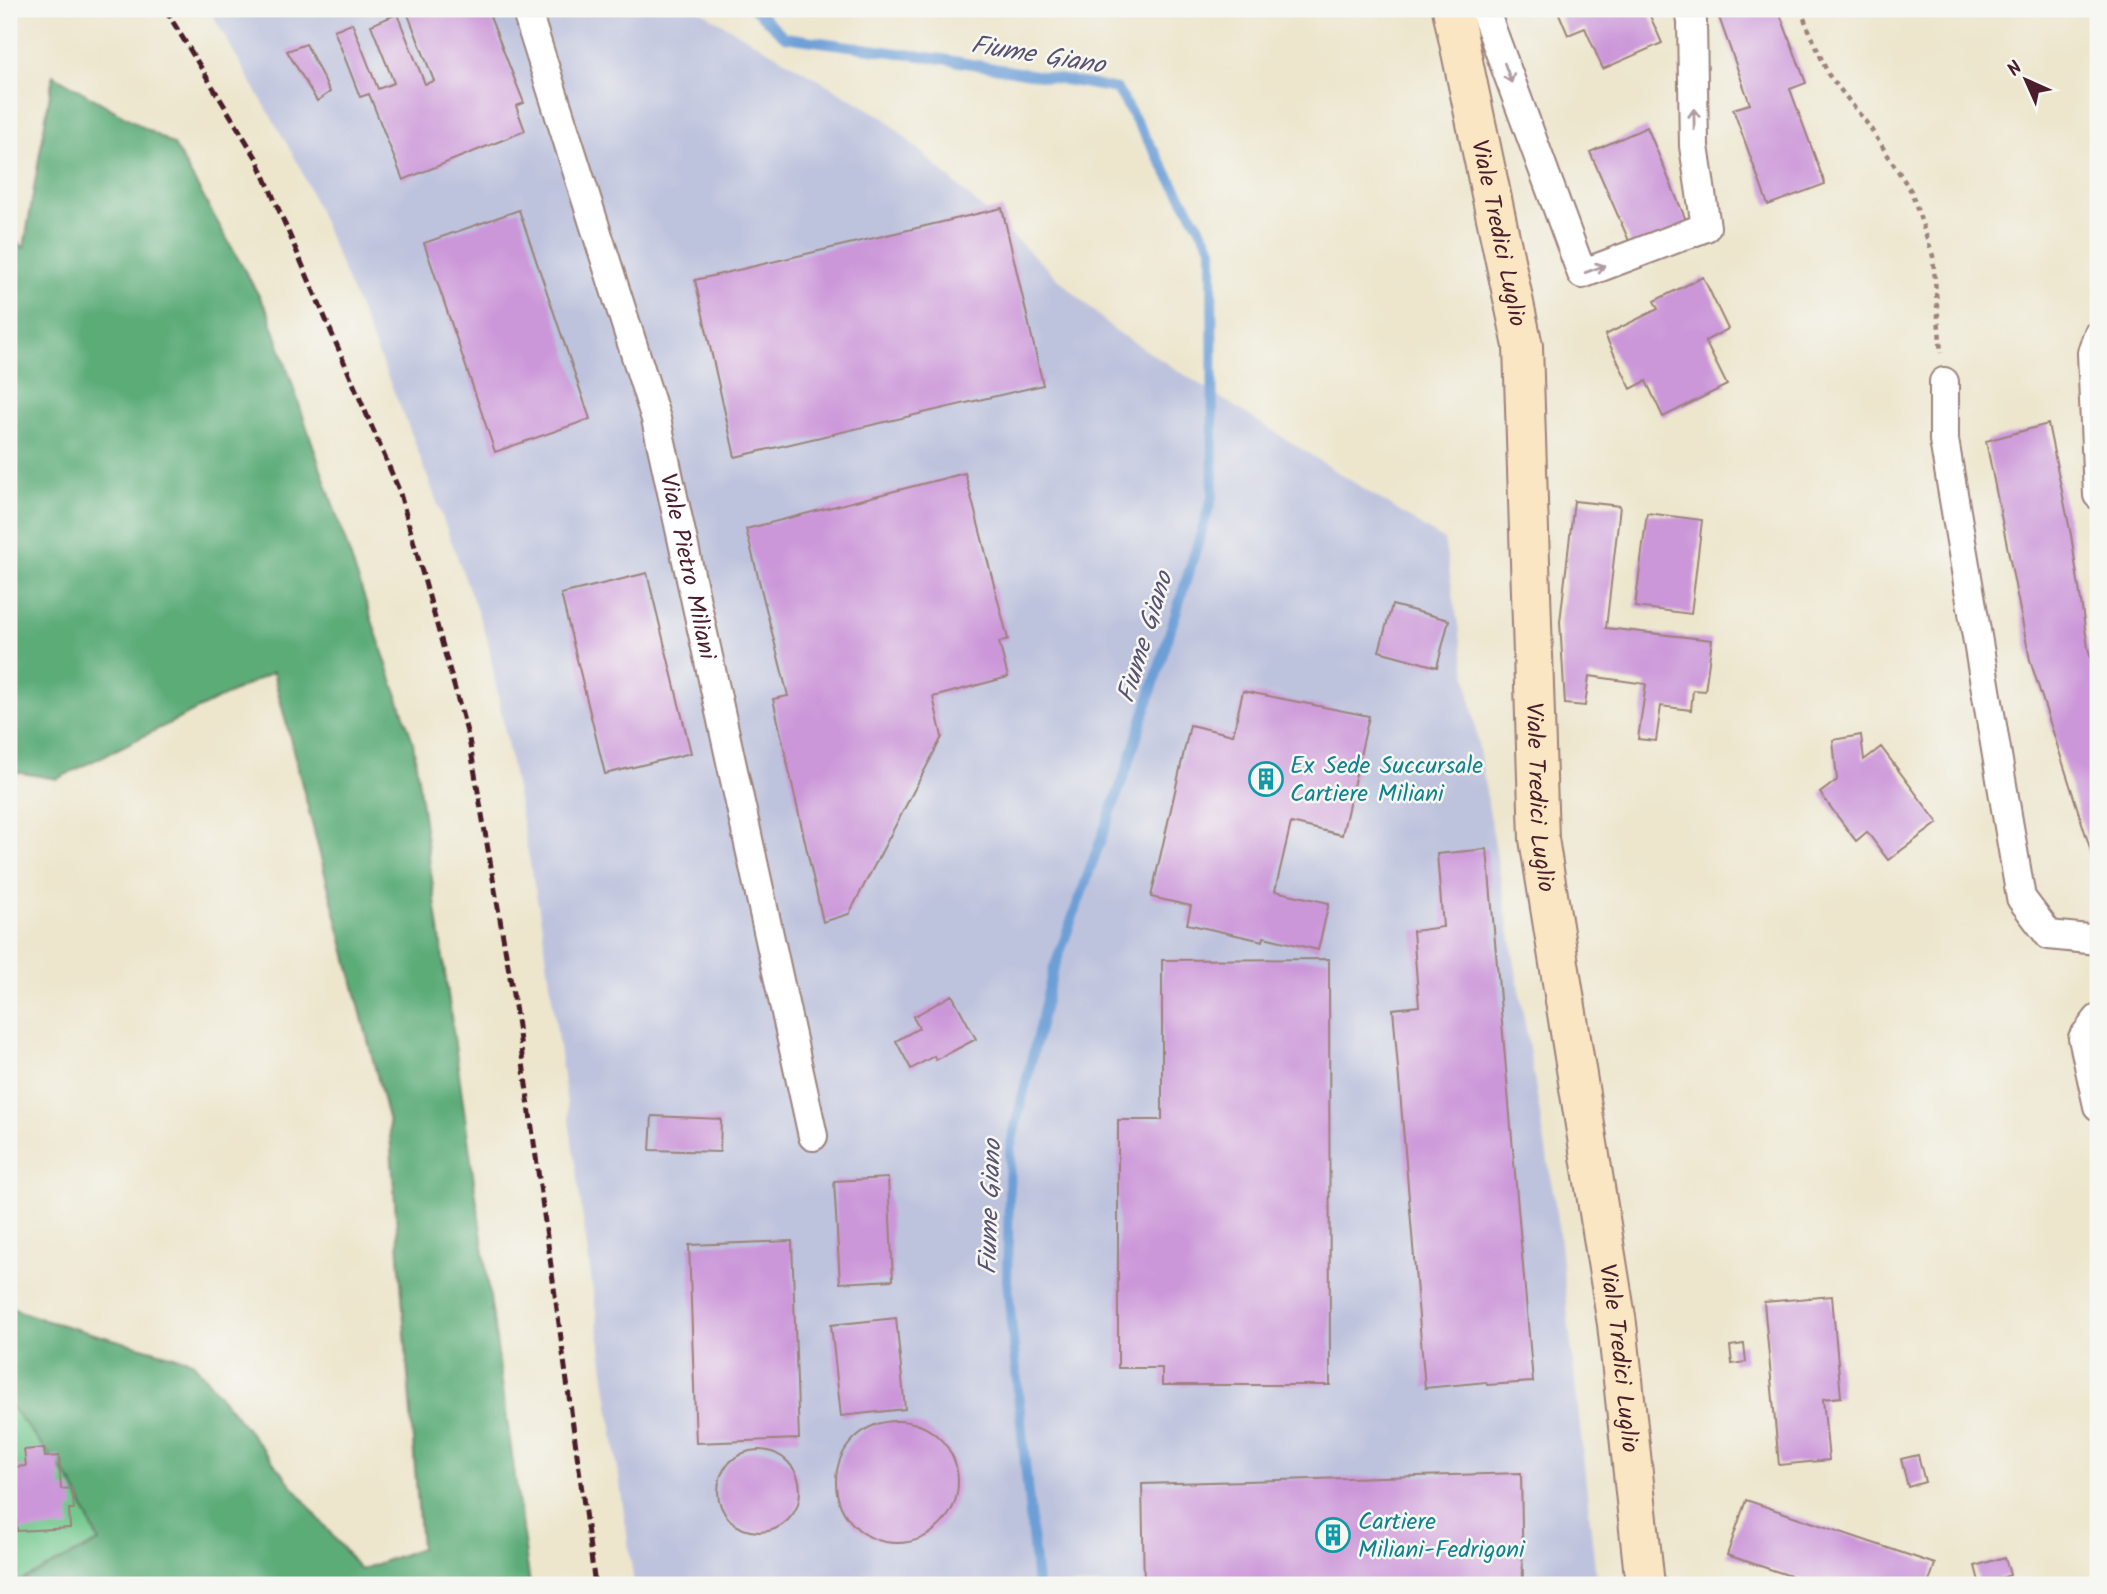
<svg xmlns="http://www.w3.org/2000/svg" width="2107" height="1594" viewBox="0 0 2107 1594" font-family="Kalam,sans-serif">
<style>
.industrial{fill:#bec3dd}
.green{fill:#71c88d;stroke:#5e745c;stroke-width:2}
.forest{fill:#5cac78;stroke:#536652;stroke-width:2}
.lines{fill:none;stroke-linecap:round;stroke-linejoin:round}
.stream{stroke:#6d9fd7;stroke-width:10}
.building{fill:#cc97d9}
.street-casing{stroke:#9c827c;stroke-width:32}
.secondary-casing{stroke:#9c827c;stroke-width:42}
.path{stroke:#9c827c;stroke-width:4.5;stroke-dasharray:5 5;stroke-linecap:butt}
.street{stroke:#fff;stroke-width:28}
.secondary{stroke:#fbe6c4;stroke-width:38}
.rail{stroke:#4a1f2b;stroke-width:5;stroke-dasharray:10 5;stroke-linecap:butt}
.oneway{stroke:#ae9aa0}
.labels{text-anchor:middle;stroke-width:5;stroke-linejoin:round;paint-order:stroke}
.street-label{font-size:24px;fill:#4a1f2b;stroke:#f6f6f2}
.culture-label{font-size:24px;fill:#0d838f;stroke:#f6f6f2;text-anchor:start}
.water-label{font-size:26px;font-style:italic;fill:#585270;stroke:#f6f6f2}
</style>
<rect width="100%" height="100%" fill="#f6f6f2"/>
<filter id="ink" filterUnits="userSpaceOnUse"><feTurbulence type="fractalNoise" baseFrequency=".0143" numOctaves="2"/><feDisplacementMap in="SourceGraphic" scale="14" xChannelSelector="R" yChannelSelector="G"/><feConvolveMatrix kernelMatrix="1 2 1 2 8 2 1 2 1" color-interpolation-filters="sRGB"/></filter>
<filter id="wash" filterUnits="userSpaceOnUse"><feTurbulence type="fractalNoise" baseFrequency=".00686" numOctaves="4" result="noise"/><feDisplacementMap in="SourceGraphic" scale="28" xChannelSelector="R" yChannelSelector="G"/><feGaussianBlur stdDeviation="1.57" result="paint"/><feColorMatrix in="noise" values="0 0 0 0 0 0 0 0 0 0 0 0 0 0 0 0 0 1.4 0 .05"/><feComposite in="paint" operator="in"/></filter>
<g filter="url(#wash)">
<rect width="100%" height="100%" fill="#ede6cd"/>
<!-- industrial -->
<path class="industrial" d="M209,9h488l186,108 230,212 331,211 113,675 40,370h-963l-92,-659 -55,-288 -75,-203 -113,-270z"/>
<!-- green -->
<path class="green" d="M9,1404l64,80 26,59 -87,42h-3z"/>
<!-- forest -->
<path class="forest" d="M53,75l121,70 94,167 145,430 117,843h-518l87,-43 -26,-58 -64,-80v-97l35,13 148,41 168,209 61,-22 -32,-426 -116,-450 -216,107 -48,-8v-537l15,14z"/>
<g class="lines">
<!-- stream -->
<path class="stream" d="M754,9l31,28 157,22 175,30 95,159 1,247 -85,270 -75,206 -43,177 -3,132 30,305"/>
</g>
<g id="blocks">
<!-- building -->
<path class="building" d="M416,9h71l37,94 -8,3 9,25 -122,49 -34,-86 -9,3 -26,-67 18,-7 26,66 16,-6 -23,-58 26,-11 28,70 9,-3 -27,-69z
M1557,9h90l15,34 -59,26 -18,-41 -17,7z
M1716,9h62l28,74 -16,6 35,95 -57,21 -35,-96 17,-5z
M306,44l24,48 -13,9 -30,-50z
M1647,127l41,98 -55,25 -43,-98z
M1002,208l41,177 -308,72 -40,-177z
M519,210l71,209 -95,33 -71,-209z
M1703,277l25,52 -23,12 22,44 -64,32 -17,-36 -15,8 -26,-54 53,-26 -4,-8z
M2048,424l23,111 17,113 10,40v185l-68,-213 -44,-219z
M965,473l43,166 -9,3 9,35 -75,20 9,40 -93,177 -26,8 -50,-223 15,-3 -42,-167z
M1574,501l46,5 -14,122 106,12 -7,51 -12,-1 -2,20 -30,-4 -5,35 -18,-2 8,-55 -57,-8 -4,30 -20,-2 -5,-82z
M1647,513l55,7 -11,94 -56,-7z
M647,573l44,180 -86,21 -44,-180z
M1392,605l57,15 -12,47 -58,-16z
M1243,691l126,25 -27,119 -51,-12 -16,68 54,12 -11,47 -54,-13 -1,4 -76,-17 4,-18 -40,-9 39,-172 43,10z
M1861,735l3,25 17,-13 57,76 -50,37 -21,-28 -11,9 -36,-48 17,-13 -4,-40z
M1487,849l46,533 -46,3 -1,-3 -61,6 -32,-379 26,-3 -6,-75 30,-4 -6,-73z
M1329,959l1,426h-168v-17h-44v-248h44v-160z
M952,995l24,44 -40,21 -2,-4 -23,13 -15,-28 23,-13 -6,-11z
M652,1116l69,3 -1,33 -70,-2z
M888,1178l5,102 -53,3 -6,-102z
M792,1241l7,198 -103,4 -7,-198z
M1832,1296l9,101 -18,2 6,61 -50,5 -15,-163z
M896,1318l9,91 -64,7 -10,-91z
M1744,1344l2,18 -14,2 -2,-18z
M836 1482a61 61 0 1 1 122 0a61 61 0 1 1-122 0Z
M44,1448l1,9 14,-1 2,33 11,-1 2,21h-5l1,19 -53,3 -4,-64 13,-1 -2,-16z
M718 1491a41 41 0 1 1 82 0a41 41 0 1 1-82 0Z
M1918,1455l7,27 -17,5 -7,-28z
M1521,1473l2,112h-379l-2,-101z
M1746,1500l189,64 -7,21h-110l-91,-30z
M2005,1557l5,18 -30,10 -5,-19z"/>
</g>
</g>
<g filter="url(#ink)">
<use href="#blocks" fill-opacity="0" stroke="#9c827c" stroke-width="2"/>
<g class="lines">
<!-- street casing -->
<g class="street-casing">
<g id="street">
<path id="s1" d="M526,9l130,410 157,717"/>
<path d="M1484,9l98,265 124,-47 -12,-81 -2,-125 -3,-12"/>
<path d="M2098,335l-6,18 6,142"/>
<path d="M1944,382v58l77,458 28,37 49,5"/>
<path d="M2098,1019l-15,19 15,68"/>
</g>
</g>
<!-- secondary casing -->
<g class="secondary-casing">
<g id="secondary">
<path id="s2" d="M1452,9l71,337 16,493 78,485 28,261"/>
</g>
</g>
<!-- path -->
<path class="path" d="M1800,9l28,65 41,52 42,65 22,65 8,97"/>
<!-- street -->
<use href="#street" class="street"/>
<!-- secondary -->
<use href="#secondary" class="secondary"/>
<!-- rail -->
<path class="rail" d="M165,9l92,150 142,331 70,249 47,273 79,573"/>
</g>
<!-- one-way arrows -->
<defs><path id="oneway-shaft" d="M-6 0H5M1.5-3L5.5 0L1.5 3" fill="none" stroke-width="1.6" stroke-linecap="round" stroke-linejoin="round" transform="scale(1.75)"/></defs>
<g class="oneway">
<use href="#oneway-shaft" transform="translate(1508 73) rotate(70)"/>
<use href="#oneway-shaft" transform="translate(1694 119) rotate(-91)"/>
<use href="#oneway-shaft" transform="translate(1595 269) rotate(-20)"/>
</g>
</g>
<!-- icons -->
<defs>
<g id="building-ring" transform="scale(1.75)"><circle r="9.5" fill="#f6f6f2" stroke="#0f9aa8" stroke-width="1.5"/><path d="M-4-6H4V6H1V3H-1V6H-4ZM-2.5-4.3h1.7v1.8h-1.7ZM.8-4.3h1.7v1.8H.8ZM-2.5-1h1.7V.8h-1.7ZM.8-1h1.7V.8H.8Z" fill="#0f9aa8"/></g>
</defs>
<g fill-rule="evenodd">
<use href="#building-ring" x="1266" y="779"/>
<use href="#building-ring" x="1333" y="1535"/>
</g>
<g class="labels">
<!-- street labels -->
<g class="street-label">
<text dy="8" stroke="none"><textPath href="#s2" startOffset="229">Viale Tredici Luglio</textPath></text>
<text dy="8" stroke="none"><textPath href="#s1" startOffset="581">Viale Pietro Miliani</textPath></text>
<text dy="8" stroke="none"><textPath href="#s2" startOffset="796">Viale Tredici Luglio</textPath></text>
<text dy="8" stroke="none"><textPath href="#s2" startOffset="1363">Viale Tredici Luglio</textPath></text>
</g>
<!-- culture labels -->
<g class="culture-label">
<text x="1290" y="773">Ex Sede Succursale<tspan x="1290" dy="28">Cartiere Miliani</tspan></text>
<text x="1358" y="1529">Cartiere<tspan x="1358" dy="28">Miliani-Fedrigoni</tspan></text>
</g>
<!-- water labels -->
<g class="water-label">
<text transform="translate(1038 54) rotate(9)" y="9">Fiume Giano</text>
<text transform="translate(1144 637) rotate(-73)" y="9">Fiume Giano</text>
<text transform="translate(989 1207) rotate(-88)" y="9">Fiume Giano</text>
</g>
</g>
<!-- margin -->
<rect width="2107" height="1594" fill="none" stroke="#f6f6f2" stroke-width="35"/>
<!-- north arrow -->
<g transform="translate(2026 80) rotate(315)" stroke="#f6f6f2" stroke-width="5" paint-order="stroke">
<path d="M0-5L12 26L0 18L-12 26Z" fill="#4a1f2b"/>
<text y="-10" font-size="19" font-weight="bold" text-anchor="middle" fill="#4a1f2b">N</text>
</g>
</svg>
